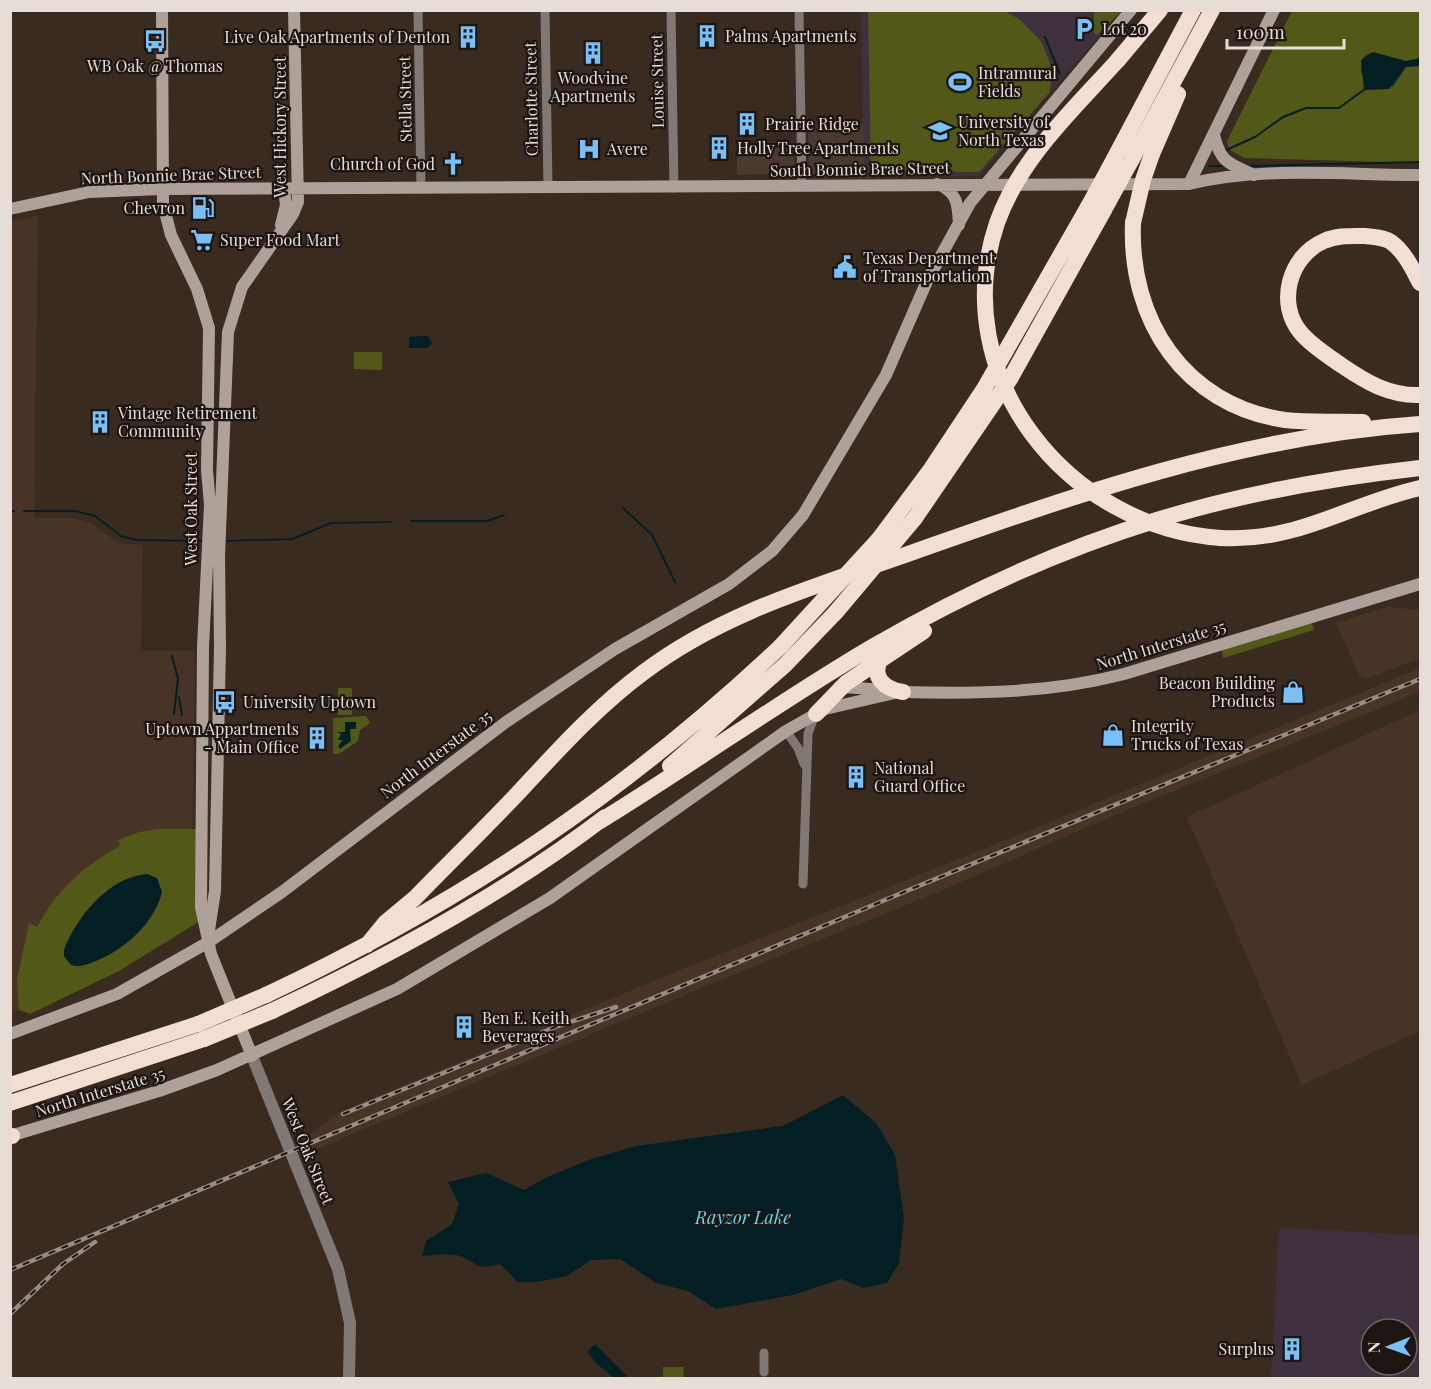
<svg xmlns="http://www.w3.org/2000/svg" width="1431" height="1389" viewBox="0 0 1431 1389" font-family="'Playfair Display',serif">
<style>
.commercial{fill:#49392e}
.built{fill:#483327}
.education{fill:#3f303d;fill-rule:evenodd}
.green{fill:#515818}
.water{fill:#031f24}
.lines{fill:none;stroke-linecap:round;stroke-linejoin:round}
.stream{stroke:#031f24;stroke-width:2}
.minor{stroke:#807873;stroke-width:9}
.tertiary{stroke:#807873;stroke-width:12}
.secondary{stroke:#aea19a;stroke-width:12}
.motorway{stroke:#f3ded3;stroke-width:16}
.rail-casing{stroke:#988c84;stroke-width:4.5}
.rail{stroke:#1c1511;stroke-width:2;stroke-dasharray:7;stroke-linecap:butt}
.motorway-bridge{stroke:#f3ded3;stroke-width:16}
.labels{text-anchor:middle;stroke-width:4.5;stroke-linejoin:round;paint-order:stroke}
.poi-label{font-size:16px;fill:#e7ddd7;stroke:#1c1511;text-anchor:start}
.street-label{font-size:16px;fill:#e7ddd7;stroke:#1c1511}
.water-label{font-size:18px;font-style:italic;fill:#57d8f0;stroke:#1c1511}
</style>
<rect width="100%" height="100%" fill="#3a2b21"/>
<!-- commercial -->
<path class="commercial" d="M870,123l1,55 -62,1 -1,-54z
M794,142v32l-57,1v-32z"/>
<!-- built -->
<path class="built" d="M38,216l-4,302h39l20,6 25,19 25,2 -2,106h54l-4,267 -114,64 -66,32 -1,-793z
M1387,607l33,3v48l-53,21 -8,-4 -23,-52z
M1420,668v24l-298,120 -186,81 -218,88 -418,175 -4,-12 46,-33 326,-136 341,-136z
M1420,710v321l-118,54 -115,-268z"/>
<!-- education -->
<path class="education" d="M861,11h259l-141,165 -115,1z
M1279,1228l141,7v143h-149zM1371,1329h36v36h-36z"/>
<!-- green -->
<path class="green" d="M868,11h136l15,8 22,22 12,30 -4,22 -70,79 -108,-1z
M1094,11v-1l28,1 -25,24 -3,-1z
M1292,11h128v47c-4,1 -9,3 -14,3 -20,0 -46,-24 -45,12l32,14 13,-20 14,-1v97l-176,-5 -15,-9 -2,-8z
M354,352h28v18l-28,-1z
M1311,622l3,8 -91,28 -1,-9z
M338,688h14v27h-14z
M366,716l4,7 -10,7 -2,11 -19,13h-6v-36z
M157,829h45l-2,92 -81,50 -89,43 -11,-4 -2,-30 12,-57 8,4c20,-37 46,-61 83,-81l-2,-6 21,-8z
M663,1367h21l-1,11h-20z"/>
<!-- water -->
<path class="water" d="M1373,52l33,9 14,-3v8l-14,1 -17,22 -25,1 -3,-30z
M417,336h11l4,7 -4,5h-19v-11z
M345,722h11v7h-6l1,12 -11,8 -2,-3 5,-6h-5l3,-6 -4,-2h8z
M147,874l10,4 5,14c-8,32 -37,57 -66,69 -8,3 -18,8 -26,3l-6,-8v-6c13,-34 45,-73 83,-76z
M843,1095l34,29 18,31 9,63 -5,45 -12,20 -23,5 -23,-9 -48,16 -77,14 -28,-18 -32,-8 -36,-24 -29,1 -24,16 -30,6h-19l-18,-18c-25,8 -24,-4 -44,-9 -11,-2 -23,0 -34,1l4,-15 26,-17 7,-20 -11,-22 38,-9 38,17 23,-13 44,-18 45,-13 147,-20z
M595,1344l32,32 -4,2h-9l-18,-15 -9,-12z"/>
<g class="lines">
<!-- stream -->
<path class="stream" d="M1045,37l15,37
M1224,151l31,-14 28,-20 23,-9h33l26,-19
M1209,166h16
M1248,166l172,-4
M623,508l29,27 23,47
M10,511h4
M24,511h51l20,5 26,20 16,4 64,1
M411,521h76l17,-6
M226,541l66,-2 39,-16 60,-1
M172,656l6,23 -4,35
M179,697l3,18"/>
<!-- minor -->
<path class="minor" d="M418,10l3,178
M545,10l3,177
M671,10l3,178
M799,10l3,176
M786,731l12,17 6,16
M803,884l5,-150 7,-20
M764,1353v19"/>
<!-- tertiary -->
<path class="tertiary" d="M252,1056l86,213 12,54 -1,55"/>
<!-- secondary -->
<path class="secondary" d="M162,10l1,194 8,31 26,54 12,39 -2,142 3,35 -7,142 -2,260 10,47 41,102
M1214,135c7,29 15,28 40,40
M937,184c21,8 21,21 22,41
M1189,184l85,-174
M10,209l79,-17 72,-3 1028,-5c74,-18 156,-9 231,-9
M281,225l5,-20 -2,-17
M839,687c21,0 43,4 65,5 75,2 147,1 220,-18l296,-90
M209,930l6,-39 5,-244 -1,-91 9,-224 14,-45 51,-73 5,-12 -4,-192
M10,1034l107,-40 90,-51 75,-51 224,-170 109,-73 114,-65 43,-33 31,-36 83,-140 41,-94 43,-78 161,-193
M10,1136l149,-45 58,-21 180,-81 153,-91 236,-167 39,-22 74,-17"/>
<!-- motorway -->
<path class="motorway" d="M1118,60l42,-50
M1152,154l26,-60
M1114,159l79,-149
M1132,159l80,-149
M1133,223c-4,97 51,182 152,197 25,3 52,1 78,2
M1420,283c-7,-13 -15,-31 -29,-41 -7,-5 -18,-5 -26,-6 -14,0 -28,-1 -41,5 -35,15 -48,63 -23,92 11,13 26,22 40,32 25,17 48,31 79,30
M915,518l95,-139 94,-169
M1221,538c78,4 128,-34 199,-50
M879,539l52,-70 53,-80 104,-182
M882,657c-13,20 3,32 21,35
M816,714l30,-31 78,-52
M670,766l115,-101 51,-53
M597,823c93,-57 183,-122 277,-177 88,-51 185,-96 283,-126 86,-27 174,-42 263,-52
M367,945l18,-22 30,-25c35,-36 71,-71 105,-107 39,-42 78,-85 124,-119 78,-59 170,-85 261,-117 167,-59 336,-119 515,-131
M266,995c195,-92 357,-200 515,-349
M272,1011c116,-54 231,-116 333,-194
M10,1085l188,-61
M10,1103l194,-64
M10,1136h2"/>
<!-- rail casing -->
<g class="rail-casing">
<path id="rail" d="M343,1114l215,-88 58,-19
M10,1270l894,-378 516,-213
M10,1314l53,-50 32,-22"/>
</g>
<!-- rail -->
<use href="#rail" class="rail"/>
<!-- motorway-bridge -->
<path class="motorway-bridge" d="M1118,60c-45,50 -98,98 -121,163 -52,153 71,305 224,315
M1088,207l26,-48
M1104,210l28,-51
M1133,223l10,-43 9,-26
M836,612l79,-94
M781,646l98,-107
M198,1024l68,-29
M204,1039l68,-28"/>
</g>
<!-- icons -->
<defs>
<g id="parking-bare" transform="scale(1.8)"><path d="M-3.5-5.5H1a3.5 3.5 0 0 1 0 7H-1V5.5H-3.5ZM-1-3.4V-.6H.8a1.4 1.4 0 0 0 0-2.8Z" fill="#79bff8" stroke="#1c1511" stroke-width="2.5" paint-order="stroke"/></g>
<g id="building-bare" transform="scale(1.8)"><path d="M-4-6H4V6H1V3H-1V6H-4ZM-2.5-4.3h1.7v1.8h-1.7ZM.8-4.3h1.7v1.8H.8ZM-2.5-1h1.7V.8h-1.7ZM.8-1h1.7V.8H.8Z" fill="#79bff8" stroke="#1c1511" stroke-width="2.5" paint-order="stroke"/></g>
<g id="bus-bare" transform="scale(1.8)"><path d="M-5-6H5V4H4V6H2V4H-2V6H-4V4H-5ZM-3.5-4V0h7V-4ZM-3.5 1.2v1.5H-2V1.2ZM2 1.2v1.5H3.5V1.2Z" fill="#79bff8" stroke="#1c1511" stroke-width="2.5" paint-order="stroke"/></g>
<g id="stadium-bare" transform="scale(1.8)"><path d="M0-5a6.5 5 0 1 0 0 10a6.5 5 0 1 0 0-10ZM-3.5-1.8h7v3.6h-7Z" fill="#79bff8" stroke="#1c1511" stroke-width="2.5" paint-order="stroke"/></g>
<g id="university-bare" transform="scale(1.8)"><path d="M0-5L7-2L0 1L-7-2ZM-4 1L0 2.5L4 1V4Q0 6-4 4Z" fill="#79bff8" stroke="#1c1511" stroke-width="2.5" paint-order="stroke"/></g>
<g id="hospital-bare" transform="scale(1.8)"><path d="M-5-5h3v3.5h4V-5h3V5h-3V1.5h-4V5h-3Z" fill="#79bff8" stroke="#1c1511" stroke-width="2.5" paint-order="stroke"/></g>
<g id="church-bare" transform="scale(1.8)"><path d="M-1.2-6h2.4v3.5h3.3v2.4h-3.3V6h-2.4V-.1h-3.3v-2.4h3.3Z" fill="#79bff8" stroke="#1c1511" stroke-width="2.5" paint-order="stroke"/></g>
<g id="fuel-bare" transform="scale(1.8)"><path d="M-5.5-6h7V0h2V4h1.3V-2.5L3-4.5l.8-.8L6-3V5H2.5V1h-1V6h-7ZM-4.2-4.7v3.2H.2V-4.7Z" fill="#79bff8" stroke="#1c1511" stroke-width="2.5" paint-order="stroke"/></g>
<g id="supermarket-bare" transform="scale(1.8)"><path d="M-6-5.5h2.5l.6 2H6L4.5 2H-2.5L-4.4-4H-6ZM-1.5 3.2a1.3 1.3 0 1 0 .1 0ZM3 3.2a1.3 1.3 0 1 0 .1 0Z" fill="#79bff8" stroke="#1c1511" stroke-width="2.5" paint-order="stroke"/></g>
<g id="civic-bare" transform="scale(1.8)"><path d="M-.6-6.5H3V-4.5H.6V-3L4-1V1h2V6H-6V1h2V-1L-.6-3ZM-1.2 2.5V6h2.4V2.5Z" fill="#79bff8" stroke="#1c1511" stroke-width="2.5" paint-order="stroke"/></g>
<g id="shop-bare" transform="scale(1.8)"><path d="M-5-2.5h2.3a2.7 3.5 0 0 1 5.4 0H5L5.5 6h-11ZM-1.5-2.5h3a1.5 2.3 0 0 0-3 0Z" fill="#79bff8" stroke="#1c1511" stroke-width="2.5" paint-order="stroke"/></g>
</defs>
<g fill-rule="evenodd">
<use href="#parking-bare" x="1084" y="29"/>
<use href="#building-bare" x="707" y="36"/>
<use href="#building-bare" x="468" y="37"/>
<use href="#bus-bare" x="155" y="41"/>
<use href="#building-bare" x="593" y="53"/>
<use href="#stadium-bare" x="960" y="82"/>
<use href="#building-bare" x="747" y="124"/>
<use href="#university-bare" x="940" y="131"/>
<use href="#building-bare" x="719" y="148"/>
<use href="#hospital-bare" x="589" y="149"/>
<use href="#church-bare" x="453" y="164"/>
<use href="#fuel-bare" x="203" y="208"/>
<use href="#supermarket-bare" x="202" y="240"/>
<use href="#civic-bare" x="845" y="267"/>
<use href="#building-bare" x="100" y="422"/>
<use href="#shop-bare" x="1293" y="692"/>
<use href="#bus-bare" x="225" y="702"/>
<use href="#shop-bare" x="1113" y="735"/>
<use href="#building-bare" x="317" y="738"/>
<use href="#building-bare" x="856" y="777"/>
<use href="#building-bare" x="464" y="1027"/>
<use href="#building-bare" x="1292" y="1349"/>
</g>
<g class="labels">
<!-- poi labels -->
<g class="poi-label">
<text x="1102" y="35">Lot 20</text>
<text x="725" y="42">Palms Apartments</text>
<text x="450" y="43" text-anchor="end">Live Oak Apartments of Denton</text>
<text x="155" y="72" text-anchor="middle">WB Oak @ Thomas</text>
<text x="978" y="79">Intramural<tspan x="978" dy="18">Fields</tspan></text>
<text x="593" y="84" text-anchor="middle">Woodvine<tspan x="593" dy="18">Apartments</tspan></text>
<text x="958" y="128">University of<tspan x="958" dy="18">North Texas</tspan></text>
<text x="765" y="130">Prairie Ridge</text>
<text x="737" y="154">Holly Tree Apartments</text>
<text x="607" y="155">Avere</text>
<text x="435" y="170" text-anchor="end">Church of God</text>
<text x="185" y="214" text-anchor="end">Chevron</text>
<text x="220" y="246">Super Food Mart</text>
<text x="863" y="264">Texas Department<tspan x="863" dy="18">of Transportation</tspan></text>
<text x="118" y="419">Vintage Retirement<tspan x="118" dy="18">Community</tspan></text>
<text x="1275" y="689" text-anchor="end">Beacon Building<tspan x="1275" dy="18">Products</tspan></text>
<text x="243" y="708">University Uptown</text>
<text x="1131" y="732">Integrity<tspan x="1131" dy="18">Trucks of Texas</tspan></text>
<text x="299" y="735" text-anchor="end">Uptown Appartments<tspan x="299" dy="18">- Main Office</tspan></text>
<text x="874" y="774">National<tspan x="874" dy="18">Guard Office</tspan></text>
<text x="482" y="1024">Ben E. Keith<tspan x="482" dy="18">Beverages</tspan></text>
<text x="1274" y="1355" text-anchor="end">Surplus</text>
</g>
<!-- street labels -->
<g class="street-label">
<text transform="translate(657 81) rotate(-91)" y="6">Louise Street</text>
<text transform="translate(405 99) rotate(-91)" y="6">Stella Street</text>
<text transform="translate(531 99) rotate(-91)" y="6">Charlotte Street</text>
<text transform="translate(280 127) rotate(-90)" y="6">West Hickory Street</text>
<text transform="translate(860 169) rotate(-1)" y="6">South Bonnie Brae Street</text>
<text transform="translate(171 175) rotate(-2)" y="6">North Bonnie Brae Street</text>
<text transform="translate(191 509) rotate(-90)" y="6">West Oak Street</text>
<text transform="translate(1161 645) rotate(-17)" y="6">North Interstate 35</text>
<text transform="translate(436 754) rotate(-37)" y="6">North Interstate 35</text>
<text transform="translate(100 1092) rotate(-17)" y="6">North Interstate 35</text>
<text transform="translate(308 1151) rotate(68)" y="6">West Oak Street</text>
</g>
<!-- water labels -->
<g class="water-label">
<text x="743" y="1224">Rayzor Lake</text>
</g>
</g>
<!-- border -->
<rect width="1431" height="1389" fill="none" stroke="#e7ddd7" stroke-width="24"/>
<!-- north arrow -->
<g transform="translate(1389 1347) rotate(269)"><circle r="28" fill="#1c1511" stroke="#6d6560" stroke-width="1.5"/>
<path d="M0-4.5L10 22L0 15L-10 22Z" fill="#79bff8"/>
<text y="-9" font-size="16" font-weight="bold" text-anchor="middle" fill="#e7ddd7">N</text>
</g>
<!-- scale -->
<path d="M1227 39v9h117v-9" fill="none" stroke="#e7ddd7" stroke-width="3"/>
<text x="1236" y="39" font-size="18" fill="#e7ddd7" stroke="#1c1511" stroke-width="4.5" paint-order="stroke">100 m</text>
</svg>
